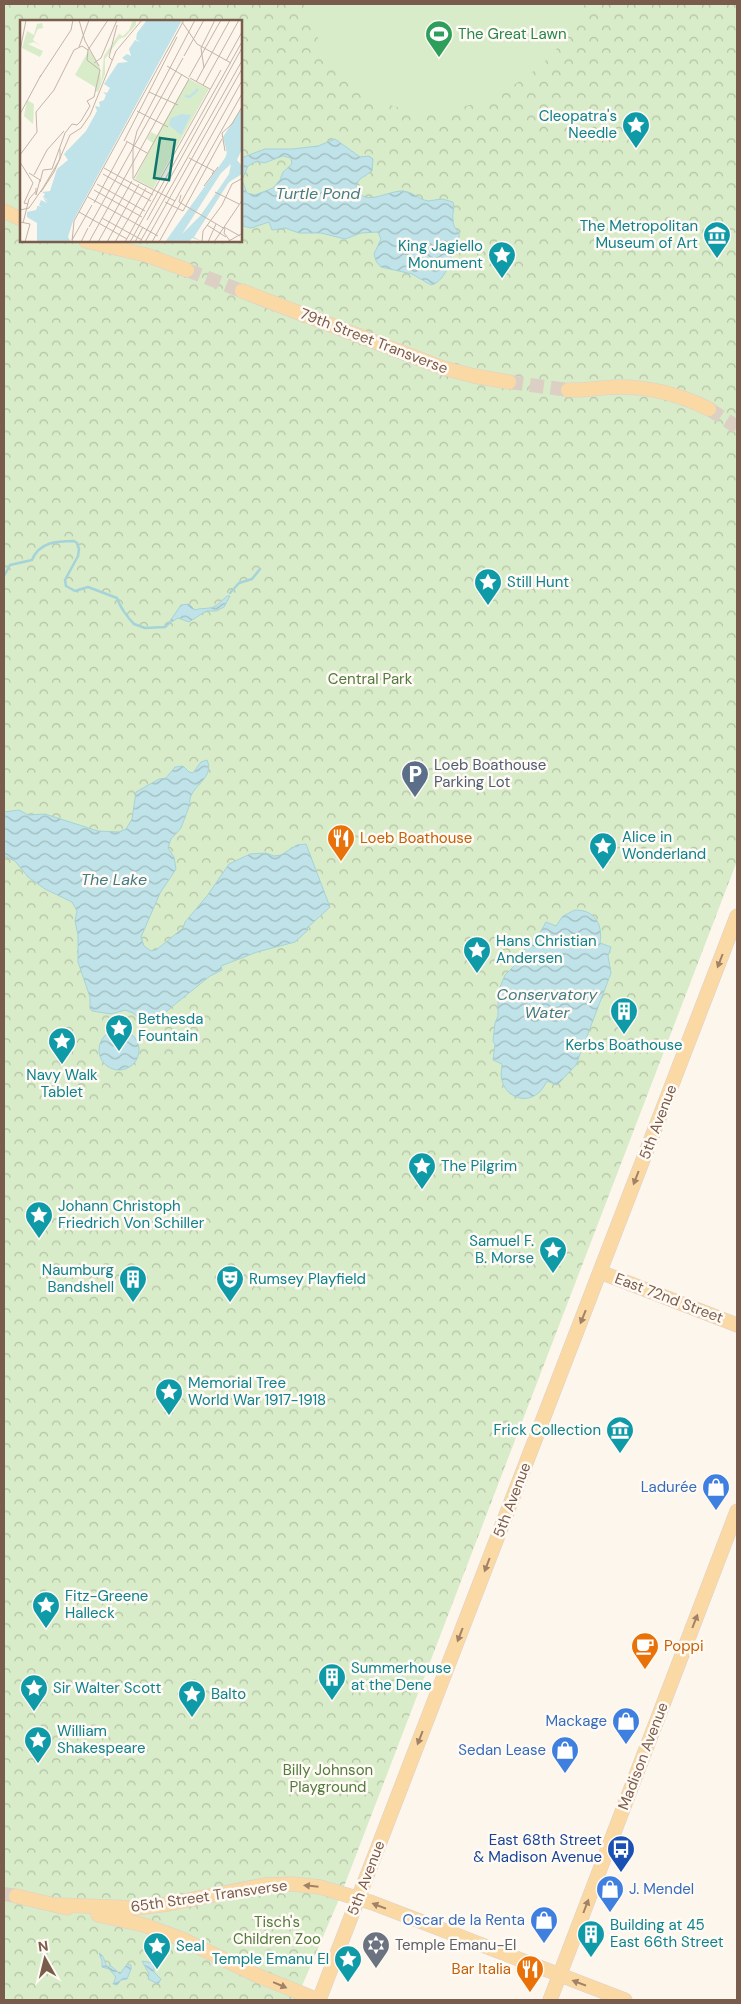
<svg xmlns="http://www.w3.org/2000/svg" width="741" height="2004" viewBox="0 0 741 2004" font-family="'DM Sans',sans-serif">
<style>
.forest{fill:url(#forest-crowns);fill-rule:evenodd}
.pitch{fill:#d8ecc9}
.water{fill:url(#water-waves);stroke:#a5d3da;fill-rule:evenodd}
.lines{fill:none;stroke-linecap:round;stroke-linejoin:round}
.stream{stroke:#a5d3da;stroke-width:2.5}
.major-tunnel{stroke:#dcd0c4;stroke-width:14;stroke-dasharray:14 7;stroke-linecap:butt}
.major-casing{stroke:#dad1cd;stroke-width:15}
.major{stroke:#fbd9a5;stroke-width:14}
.oneway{fill:#a18267}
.labels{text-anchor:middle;stroke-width:5;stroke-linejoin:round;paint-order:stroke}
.leisure-label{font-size:15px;fill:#27864d;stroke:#fffaf3;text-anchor:start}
.culture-label{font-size:15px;fill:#0d838f;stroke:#fffaf3;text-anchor:start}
.street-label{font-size:15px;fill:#7a5c4d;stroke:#fffaf3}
.park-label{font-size:15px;fill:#537a41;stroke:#fffaf3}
.service-label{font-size:15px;fill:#4e5e75;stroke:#fffaf3;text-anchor:start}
.food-label{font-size:15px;fill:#c56008;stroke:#fffaf3;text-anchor:start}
.shop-label{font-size:15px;fill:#366cbe;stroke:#fffaf3;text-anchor:end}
.transit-label{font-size:15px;fill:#164399;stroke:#fffaf3;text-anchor:end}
.worship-label{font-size:15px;fill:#5b616d;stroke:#fffaf3;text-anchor:start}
.water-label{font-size:16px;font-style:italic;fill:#437c86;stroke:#fffaf3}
.inset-river{fill:none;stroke:#bfe3e8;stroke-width:2.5}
.inset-road{fill:none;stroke:#c5b3a7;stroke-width:1}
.view{fill:#0f766e;fill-opacity:0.15;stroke:#0f766e;stroke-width:2.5}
.inset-edge{fill:none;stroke:#7a5c4d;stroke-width:2.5}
</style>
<defs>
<pattern id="forest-crowns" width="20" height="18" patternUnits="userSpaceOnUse" patternTransform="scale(1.25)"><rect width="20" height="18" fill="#d8ecc9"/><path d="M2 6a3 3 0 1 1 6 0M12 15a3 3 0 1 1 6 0" fill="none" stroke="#b4c2a5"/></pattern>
<pattern id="water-waves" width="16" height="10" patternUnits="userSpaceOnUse" patternTransform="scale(1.25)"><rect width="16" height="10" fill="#bfe3e8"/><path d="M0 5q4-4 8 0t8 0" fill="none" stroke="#a0bbbe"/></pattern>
</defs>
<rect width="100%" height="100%" fill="#fdf6ec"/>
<!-- forest -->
<path class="forest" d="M4,4h733v857l-397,1036 -44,103h-292zM21,21h220v220h-220z"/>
<!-- pitch -->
<path class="pitch" d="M306,4h279c-9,18 -19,35 -33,50 -54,57 -150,84 -209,20 -18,-20 -32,-44 -37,-70z"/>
<!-- water -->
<path class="water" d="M335,139l25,18 9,-1 4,3 -1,12 -12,8 -4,6c5,25 32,5 47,6 10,1 15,8 25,10l14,-2 11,3c2,7 -1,11 0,17 0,17 15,8 -1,30 2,10 -9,34 -21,36l-19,-11 -31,-7 -5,-6 -2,-7 7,-15 -3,-7 -17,1 -16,6 -24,-6h-22l-14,-5 -13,2 -3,-8 -18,6 -8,-2v-3h-2v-65l24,-9h27l26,-3zM283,156l8,2 1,6 -9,8 -3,8 -7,8 -18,7 -8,-2 -5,-13 6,-14 5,-3 4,-2 7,2z
M227,596h3l-6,11 -8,4h-10l-17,11 -11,-4 -10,6 13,-19 8,-1 6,6c5,-2 8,-1 14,-2 7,0 13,-8 18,-12z
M207,760c9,19 -20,27 -17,44l-9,24 -10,11 -3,9 6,9 2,12 -16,24 -19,44 3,9 7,5 5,-1 27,-22 2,-6 22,-26 22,-32 21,-10 16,-1 8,3 7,-1 16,-10 9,-1 24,63 -23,21 1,2 -13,12 -38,10 -36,14 1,4 -12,6 -52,42 -1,3 -18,-3 -6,-5 -8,-3 -14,4 -19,-3 -2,-3v-11l-12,-35v-27l-3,-14 2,-10 -5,-9 -27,-13 -17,-12 -13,-16 -11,-5v-44l15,-2 9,5 17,-1 53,17 21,1 7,-3 6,-10 4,-27 23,-13 7,-1 9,-11 8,-1 6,6 4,1 8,-11z
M575,910c20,0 28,14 25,33l11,4 -3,9 3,17 -35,92 -19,20 -10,-4c-3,5 -5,10 -10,13 -13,10 -32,2 -35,-14 -2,-5 0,-11 0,-16l-9,-4 2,-16 -2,-3 2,-18 3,-7v-18l2,-11 5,-12 15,-15 7,-16 14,-13 5,-9 10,4 7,-10z
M99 1050a20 20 0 1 1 40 0a20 20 0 1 1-40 0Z
M99,1953c6,3 5,10 9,14l2,-2 10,9 7,-10 4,1v4l-4,10 -6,1 -4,5 -4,-1 3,-7 -7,-8 -7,-2v-6z
M142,1961l12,2v9l7,7 -3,5 -10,-5 1,-5z"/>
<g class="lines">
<!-- stream -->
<path class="stream" d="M4,576l6,-11 22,-5c7,-18 25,-19 42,-19l3,2 2,6 -1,7 -13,24 1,6 9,5 13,-4 29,11c3,9 11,20 17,26l11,4 20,-1 4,-4
M230,593l9,-10 13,-4 8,-10"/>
<!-- major-tunnel -->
<path class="major-tunnel" d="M187,270l55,21
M509,382l59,8
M709,409l28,18
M4,1894l12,2"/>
<!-- major casing -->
<g class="major-casing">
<path id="major" d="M4,211l17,8
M86,241l60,14 41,15
M242,291l201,77 31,8 35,6
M568,390c17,1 34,-3 51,-3 32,0 62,8 90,22
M600,1272l137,53
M16,1896l51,12
M59,1905l78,3 31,-4 97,-19 28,-1 27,3 53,16 252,97
M98,1915l46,10 38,14 74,36 62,25
M319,2000l418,-1084
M550,2000l187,-489"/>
</g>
<!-- major -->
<use href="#major" class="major"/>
</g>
<!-- one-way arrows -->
<defs><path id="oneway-solid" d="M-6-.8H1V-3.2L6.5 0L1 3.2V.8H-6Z" transform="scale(1.25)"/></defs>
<g class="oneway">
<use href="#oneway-solid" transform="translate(720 961) rotate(111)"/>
<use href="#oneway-solid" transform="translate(636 1178) rotate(111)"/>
<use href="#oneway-solid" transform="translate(583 1317) rotate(112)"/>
<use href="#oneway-solid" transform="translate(487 1565) rotate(111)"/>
<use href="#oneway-solid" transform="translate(695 1621) rotate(-69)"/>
<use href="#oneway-solid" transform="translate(460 1635) rotate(111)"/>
<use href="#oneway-solid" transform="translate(420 1738) rotate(111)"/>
<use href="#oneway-solid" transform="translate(311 1886) rotate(-174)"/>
<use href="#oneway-solid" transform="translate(379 1906) rotate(-159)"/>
<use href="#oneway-solid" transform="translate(586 1906) rotate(-69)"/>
<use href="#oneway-solid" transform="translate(579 1983) rotate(-159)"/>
<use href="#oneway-solid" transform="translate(280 1985) rotate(23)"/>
</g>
<!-- icons -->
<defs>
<g id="stadium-pin" transform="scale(1.4375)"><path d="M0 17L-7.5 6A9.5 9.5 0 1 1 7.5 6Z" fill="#2e9e5b" stroke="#fffaf3"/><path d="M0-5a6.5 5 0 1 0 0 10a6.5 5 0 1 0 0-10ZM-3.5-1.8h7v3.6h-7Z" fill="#fff"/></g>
<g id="sight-pin" transform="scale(1.4375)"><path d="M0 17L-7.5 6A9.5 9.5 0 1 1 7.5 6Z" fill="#0f9aa8" stroke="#fffaf3"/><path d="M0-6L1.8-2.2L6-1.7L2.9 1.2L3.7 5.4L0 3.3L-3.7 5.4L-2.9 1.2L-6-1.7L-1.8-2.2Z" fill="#fff"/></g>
<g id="museum-pin" transform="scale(1.4375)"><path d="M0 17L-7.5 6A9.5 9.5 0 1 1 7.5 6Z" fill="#0f9aa8" stroke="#fffaf3"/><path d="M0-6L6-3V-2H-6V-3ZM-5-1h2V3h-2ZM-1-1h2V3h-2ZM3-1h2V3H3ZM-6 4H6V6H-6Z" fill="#fff"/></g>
<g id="parking-pin" transform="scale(1.4375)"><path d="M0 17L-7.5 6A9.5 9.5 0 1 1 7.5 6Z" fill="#5c6f8a" stroke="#fffaf3"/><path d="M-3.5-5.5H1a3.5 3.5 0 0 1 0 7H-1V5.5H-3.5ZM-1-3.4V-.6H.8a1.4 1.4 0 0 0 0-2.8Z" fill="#fff"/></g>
<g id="restaurant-pin" transform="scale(1.4375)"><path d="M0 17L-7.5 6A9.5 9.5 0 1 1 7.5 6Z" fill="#e8710a" stroke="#fffaf3"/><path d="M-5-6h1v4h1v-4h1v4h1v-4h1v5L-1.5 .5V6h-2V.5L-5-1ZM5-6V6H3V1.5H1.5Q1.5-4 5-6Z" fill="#fff"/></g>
<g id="building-pin" transform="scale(1.4375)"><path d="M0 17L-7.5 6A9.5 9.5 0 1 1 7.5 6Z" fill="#0f9aa8" stroke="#fffaf3"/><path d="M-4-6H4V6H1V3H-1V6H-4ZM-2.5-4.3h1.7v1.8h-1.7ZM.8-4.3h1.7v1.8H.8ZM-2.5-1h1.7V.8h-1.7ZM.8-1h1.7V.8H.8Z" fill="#fff"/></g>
<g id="theatre-pin" transform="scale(1.4375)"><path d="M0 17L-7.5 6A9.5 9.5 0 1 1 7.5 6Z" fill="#0f9aa8" stroke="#fffaf3"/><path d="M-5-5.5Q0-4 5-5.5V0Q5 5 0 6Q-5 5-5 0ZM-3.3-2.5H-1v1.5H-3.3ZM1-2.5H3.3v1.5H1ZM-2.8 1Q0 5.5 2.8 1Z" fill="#fff"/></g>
<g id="shop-pin" transform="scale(1.4375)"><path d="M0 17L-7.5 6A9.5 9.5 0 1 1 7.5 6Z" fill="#3f7fe0" stroke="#fffaf3"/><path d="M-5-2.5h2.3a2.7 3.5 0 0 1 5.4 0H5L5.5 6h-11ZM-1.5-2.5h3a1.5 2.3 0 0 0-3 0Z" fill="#fff"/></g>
<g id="cafe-pin" transform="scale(1.4375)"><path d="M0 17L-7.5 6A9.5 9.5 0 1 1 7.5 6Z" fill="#e8710a" stroke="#fffaf3"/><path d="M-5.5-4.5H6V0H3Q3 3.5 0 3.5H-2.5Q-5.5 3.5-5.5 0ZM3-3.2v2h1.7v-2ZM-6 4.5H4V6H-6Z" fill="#fff"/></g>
<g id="bus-pin" transform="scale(1.4375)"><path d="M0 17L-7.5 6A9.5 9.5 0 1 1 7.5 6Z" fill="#1a4fb4" stroke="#fffaf3"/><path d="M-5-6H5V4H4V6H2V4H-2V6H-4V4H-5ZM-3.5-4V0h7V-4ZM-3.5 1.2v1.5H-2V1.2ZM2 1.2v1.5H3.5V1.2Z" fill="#fff"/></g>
<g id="synagogue-pin" transform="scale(1.4375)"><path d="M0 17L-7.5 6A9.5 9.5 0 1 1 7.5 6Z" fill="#6b7280" stroke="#fffaf3"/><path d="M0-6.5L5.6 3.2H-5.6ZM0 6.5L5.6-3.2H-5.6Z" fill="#fff"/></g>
</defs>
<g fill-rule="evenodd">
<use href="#stadium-pin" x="439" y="34"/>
<use href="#sight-pin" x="636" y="125"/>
<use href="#museum-pin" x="717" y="235"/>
<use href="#sight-pin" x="502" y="255"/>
<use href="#sight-pin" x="488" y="582"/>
<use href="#parking-pin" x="415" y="774"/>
<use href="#restaurant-pin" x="341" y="838"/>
<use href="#sight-pin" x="603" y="846"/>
<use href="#sight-pin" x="477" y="950"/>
<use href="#building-pin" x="624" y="1011"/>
<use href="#sight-pin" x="119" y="1028"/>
<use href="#sight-pin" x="62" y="1041"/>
<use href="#sight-pin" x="422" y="1166"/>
<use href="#sight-pin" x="39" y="1215"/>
<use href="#sight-pin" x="553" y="1250"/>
<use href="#building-pin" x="133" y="1279"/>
<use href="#theatre-pin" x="230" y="1279"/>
<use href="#sight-pin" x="169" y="1392"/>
<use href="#museum-pin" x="620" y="1430"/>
<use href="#shop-pin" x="716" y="1487"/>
<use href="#sight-pin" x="46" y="1605"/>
<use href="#cafe-pin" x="645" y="1646"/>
<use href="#building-pin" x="332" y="1677"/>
<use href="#sight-pin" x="34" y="1688"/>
<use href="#sight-pin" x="192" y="1694"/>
<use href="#shop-pin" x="626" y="1721"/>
<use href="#sight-pin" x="38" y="1740"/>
<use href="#shop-pin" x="565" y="1750"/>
<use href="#bus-pin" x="621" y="1849"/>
<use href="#shop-pin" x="610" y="1889"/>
<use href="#shop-pin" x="544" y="1920"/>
<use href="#building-pin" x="591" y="1934"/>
<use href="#synagogue-pin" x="376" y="1945"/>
<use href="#sight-pin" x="157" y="1946"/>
<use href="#sight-pin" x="348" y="1959"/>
<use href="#restaurant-pin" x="530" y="1969"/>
</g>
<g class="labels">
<!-- leisure labels -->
<g class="leisure-label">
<text x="458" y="39">The Great Lawn</text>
</g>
<!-- culture labels -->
<g class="culture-label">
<text x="617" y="121" text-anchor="end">Cleopatra's<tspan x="617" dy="17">Needle</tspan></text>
<text x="698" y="231" text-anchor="end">The Metropolitan<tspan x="698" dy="17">Museum of Art</tspan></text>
<text x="483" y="251" text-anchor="end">King Jagiello<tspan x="483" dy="17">Monument</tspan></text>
<text x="507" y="587">Still Hunt</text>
<text x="622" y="842">Alice in<tspan x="622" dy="17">Wonderland</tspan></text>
<text x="496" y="946">Hans Christian<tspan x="496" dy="17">Andersen</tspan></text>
<text x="138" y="1024">Bethesda<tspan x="138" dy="17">Fountain</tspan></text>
<text x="624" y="1050" text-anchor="middle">Kerbs Boathouse</text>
<text x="62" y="1080" text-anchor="middle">Navy Walk<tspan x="62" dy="17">Tablet</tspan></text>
<text x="441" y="1171">The Pilgrim</text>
<text x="58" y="1211">Johann Christoph<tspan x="58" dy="17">Friedrich Von Schiller</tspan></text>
<text x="534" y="1246" text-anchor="end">Samuel F.<tspan x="534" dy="17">B. Morse</tspan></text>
<text x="114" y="1275" text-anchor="end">Naumburg<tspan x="114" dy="17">Bandshell</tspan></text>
<text x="249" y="1284">Rumsey Playfield</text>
<text x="188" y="1388">Memorial Tree<tspan x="188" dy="17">World War 1917-1918</tspan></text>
<text x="601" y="1435" text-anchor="end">Frick Collection</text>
<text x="65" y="1601">Fitz-Greene<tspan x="65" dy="17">Halleck</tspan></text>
<text x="351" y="1673">Summerhouse<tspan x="351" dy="17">at the Dene</tspan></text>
<text x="53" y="1693">Sir Walter Scott</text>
<text x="211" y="1699">Balto</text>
<text x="57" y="1736">William<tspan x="57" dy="17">Shakespeare</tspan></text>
<text x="610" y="1930">Building at 45<tspan x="610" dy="17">East 66th Street</tspan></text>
<text x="176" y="1951">Seal</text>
<text x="329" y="1964" text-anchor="end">Temple Emanu El</text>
</g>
<!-- street labels -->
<g class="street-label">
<text transform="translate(374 341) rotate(21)" y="5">79th Street Transverse</text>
<text transform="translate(658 1122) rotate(-69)" y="5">5th Avenue</text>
<text transform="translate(669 1298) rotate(21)" y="5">East 72nd Street</text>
<text transform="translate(512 1500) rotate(-69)" y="5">5th Avenue</text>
<text transform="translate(643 1756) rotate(-69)" y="5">Madison Avenue</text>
<text transform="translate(366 1878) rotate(-69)" y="5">5th Avenue</text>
<text transform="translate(209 1896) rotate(-8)" y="5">65th Street Transverse</text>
</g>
<!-- park labels -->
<g class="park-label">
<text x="370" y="684">Central Park</text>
<text x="328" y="1775">Billy Johnson<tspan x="328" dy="17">Playground</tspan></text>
<text x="277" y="1927">Tisch's<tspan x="277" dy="17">Children Zoo</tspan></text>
</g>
<!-- service labels -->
<g class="service-label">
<text x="434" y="770">Loeb Boathouse<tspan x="434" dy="17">Parking Lot</tspan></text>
</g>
<!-- food labels -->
<g class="food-label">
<text x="360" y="843">Loeb Boathouse</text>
<text x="664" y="1651">Poppi</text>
<text x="511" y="1974" text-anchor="end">Bar Italia</text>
</g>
<!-- shop labels -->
<g class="shop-label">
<text x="697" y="1492">Ladurée</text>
<text x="607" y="1726">Mackage</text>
<text x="546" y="1755">Sedan Lease</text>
<text x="629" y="1894" text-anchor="start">J. Mendel</text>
<text x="525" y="1925">Oscar de la Renta</text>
</g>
<!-- transit labels -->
<g class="transit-label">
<text x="602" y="1845">East 68th Street<tspan x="602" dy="17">&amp; Madison Avenue</tspan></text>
</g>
<!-- worship labels -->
<g class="worship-label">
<text x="395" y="1950">Temple Emanu-El</text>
</g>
<!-- water labels -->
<g class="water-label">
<text x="318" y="199">Turtle Pond</text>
<text x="114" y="885">The Lake</text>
<text x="547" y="1000">Conservatory<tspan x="547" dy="18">Water</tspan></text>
</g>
</g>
<!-- overview -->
<g transform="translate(20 20)">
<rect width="222" height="222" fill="#fdf6ec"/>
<path d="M113,0h3v5l-11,12 -6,2 -14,20v15l-7,18 -3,-1v-4l-20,-12 14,-25 11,17 1,16 3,-27 15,-22 4,2 6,-6zM169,59l20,10 -56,100 -18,-10 18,-36 -6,-4 4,-7 6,3z" fill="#d8ecc9"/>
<path d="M22,3l1,5 -5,1 -2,4 -3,7 8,6 -7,-4 -6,2 15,7 -3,6 -18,-9 5,-17 7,4 3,-11z" fill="#d8ecc9"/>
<path d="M7,80l7,4 -1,20 -9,-8z" fill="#d8ecc9"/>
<path d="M127,0h35l-109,201 -5,16 3,5h-34v-19l-10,-6v-5l9,-2 2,-4 8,4 -7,-5 2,-5 6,3 -4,-5 6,3 -6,-4 2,-3 -3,-2 8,-1 7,-22 11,-9 -4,-6 22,-23 11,-20 -2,-5 5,1 -1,-5 5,-2 2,-5 -3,-3 4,1 3,-5 -6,-4 14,-21 10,-1 -6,-4 5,-4 4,2 -2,-7 6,-9 5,2 -4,-3 1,-6zM222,87v42l-5,11 5,6v8l-13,8 -35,55 7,4 -9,-3 -3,4h-24l60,-84 2,-5 -4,-16zM211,144l-2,10 -28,41 -19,19 39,-61zM162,94l9,1 -10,20 -12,-10 2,-7z" fill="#bfe3e8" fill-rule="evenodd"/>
<path class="inset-river" d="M165,76l5,1 8,-8M46,132h15l12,-8 57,-95 11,-29M49,134l6,5 1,32 5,10M199,171l23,-24 -6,-2 -6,-16M17,187l11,3 9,-11 8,-5 14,6M173,188l35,-50v-9M175,188l42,-62 6,-3M183,194l14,-19M22,206l6,-2 18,-42 6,-21 -4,-8M27,206l15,-28 8,-2 7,3M28,207l5,3 4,12M168,220l13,-22M26,222l17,-42 7,-3 12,4M38,222l9,-37 11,-4M39,222l7,-32M41,222l8,-37 4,-4M150,222l21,-31M152,222l21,-30"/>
<path class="inset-road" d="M59,0l6,21 14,25M162,2l15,22 34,19M59,27l10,-27M0,31l6,-31M164,36l20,-36M92,40l-3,-3 8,-32M206,41l16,-29M74,43l7,-5 16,-38M147,46l22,13M184,48l-3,-20 14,-28M20,57l31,-47 2,-10M169,57l32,-57M170,58l20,11M176,62l34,-62M183,65l36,-65M129,72l29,13M74,77l6,-27 -13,-10 1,-10 20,-30M117,91l31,16M16,92l18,-22 20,-40 8,-4 6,4M0,94l21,-39M104,121l53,-104M106,121l21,12M205,131l-3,-18 10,-9 11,-19M0,135l17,-23 -1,-20M169,138l25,13 -2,3M0,142l13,21 -9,20 4,1M84,148l49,27M9,153l11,7 -4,15v-7M83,154l48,27M14,155l13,-25 17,-19M114,158l55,-99M20,162l3,-12 9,-1 13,-36 7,-9 5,1 4,-4 9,-15 -3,-5 7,-4M77,164l48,27M184,166l14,-19M74,170l48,27M21,172l13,-20 16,-37 11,-7 9,-13 26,-64 26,-31M195,172l24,12M161,175l-2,7 46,27 -1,4 7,9M68,177l70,39M155,181l-42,-22v-32l4,-16 58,-111M145,182l18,9 39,-72M74,183l33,-61M0,190l9,-2 14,-20 17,-29v-10M59,192l48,27M82,198l40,22M127,200l95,-172M0,202l10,2 -5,18M3,203l6,-24 7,-8M187,205l19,12M69,207l94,-169M204,207l16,9M52,220l20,-35M52,222l2,-21 110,-201M61,222l7,-14M69,222l93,-168M78,222l34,-61M87,222l32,-58M95,222l31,-54M105,222l96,-172M110,222l113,-202M115,222l8,-15M120,222l103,-183M125,222l98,-175M132,222l91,-163M139,222l84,-150M182,222l1,-11 19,-26 10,-21 9,-5M188,222l8,-18M194,222l29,-43M207,222l16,-9"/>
<path class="view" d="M140,118l15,2 -6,40 -15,-2z"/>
<rect width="222" height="222" class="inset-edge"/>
</g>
<!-- border -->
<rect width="741" height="2004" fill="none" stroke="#7a5c4d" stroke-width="10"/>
<!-- north arrow -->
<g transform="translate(45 1959) rotate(352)" stroke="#fffaf3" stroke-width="4" paint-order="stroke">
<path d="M0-4L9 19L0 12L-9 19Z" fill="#7a5c4d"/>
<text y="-8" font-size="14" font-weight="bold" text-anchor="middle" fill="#7a5c4d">N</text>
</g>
</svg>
